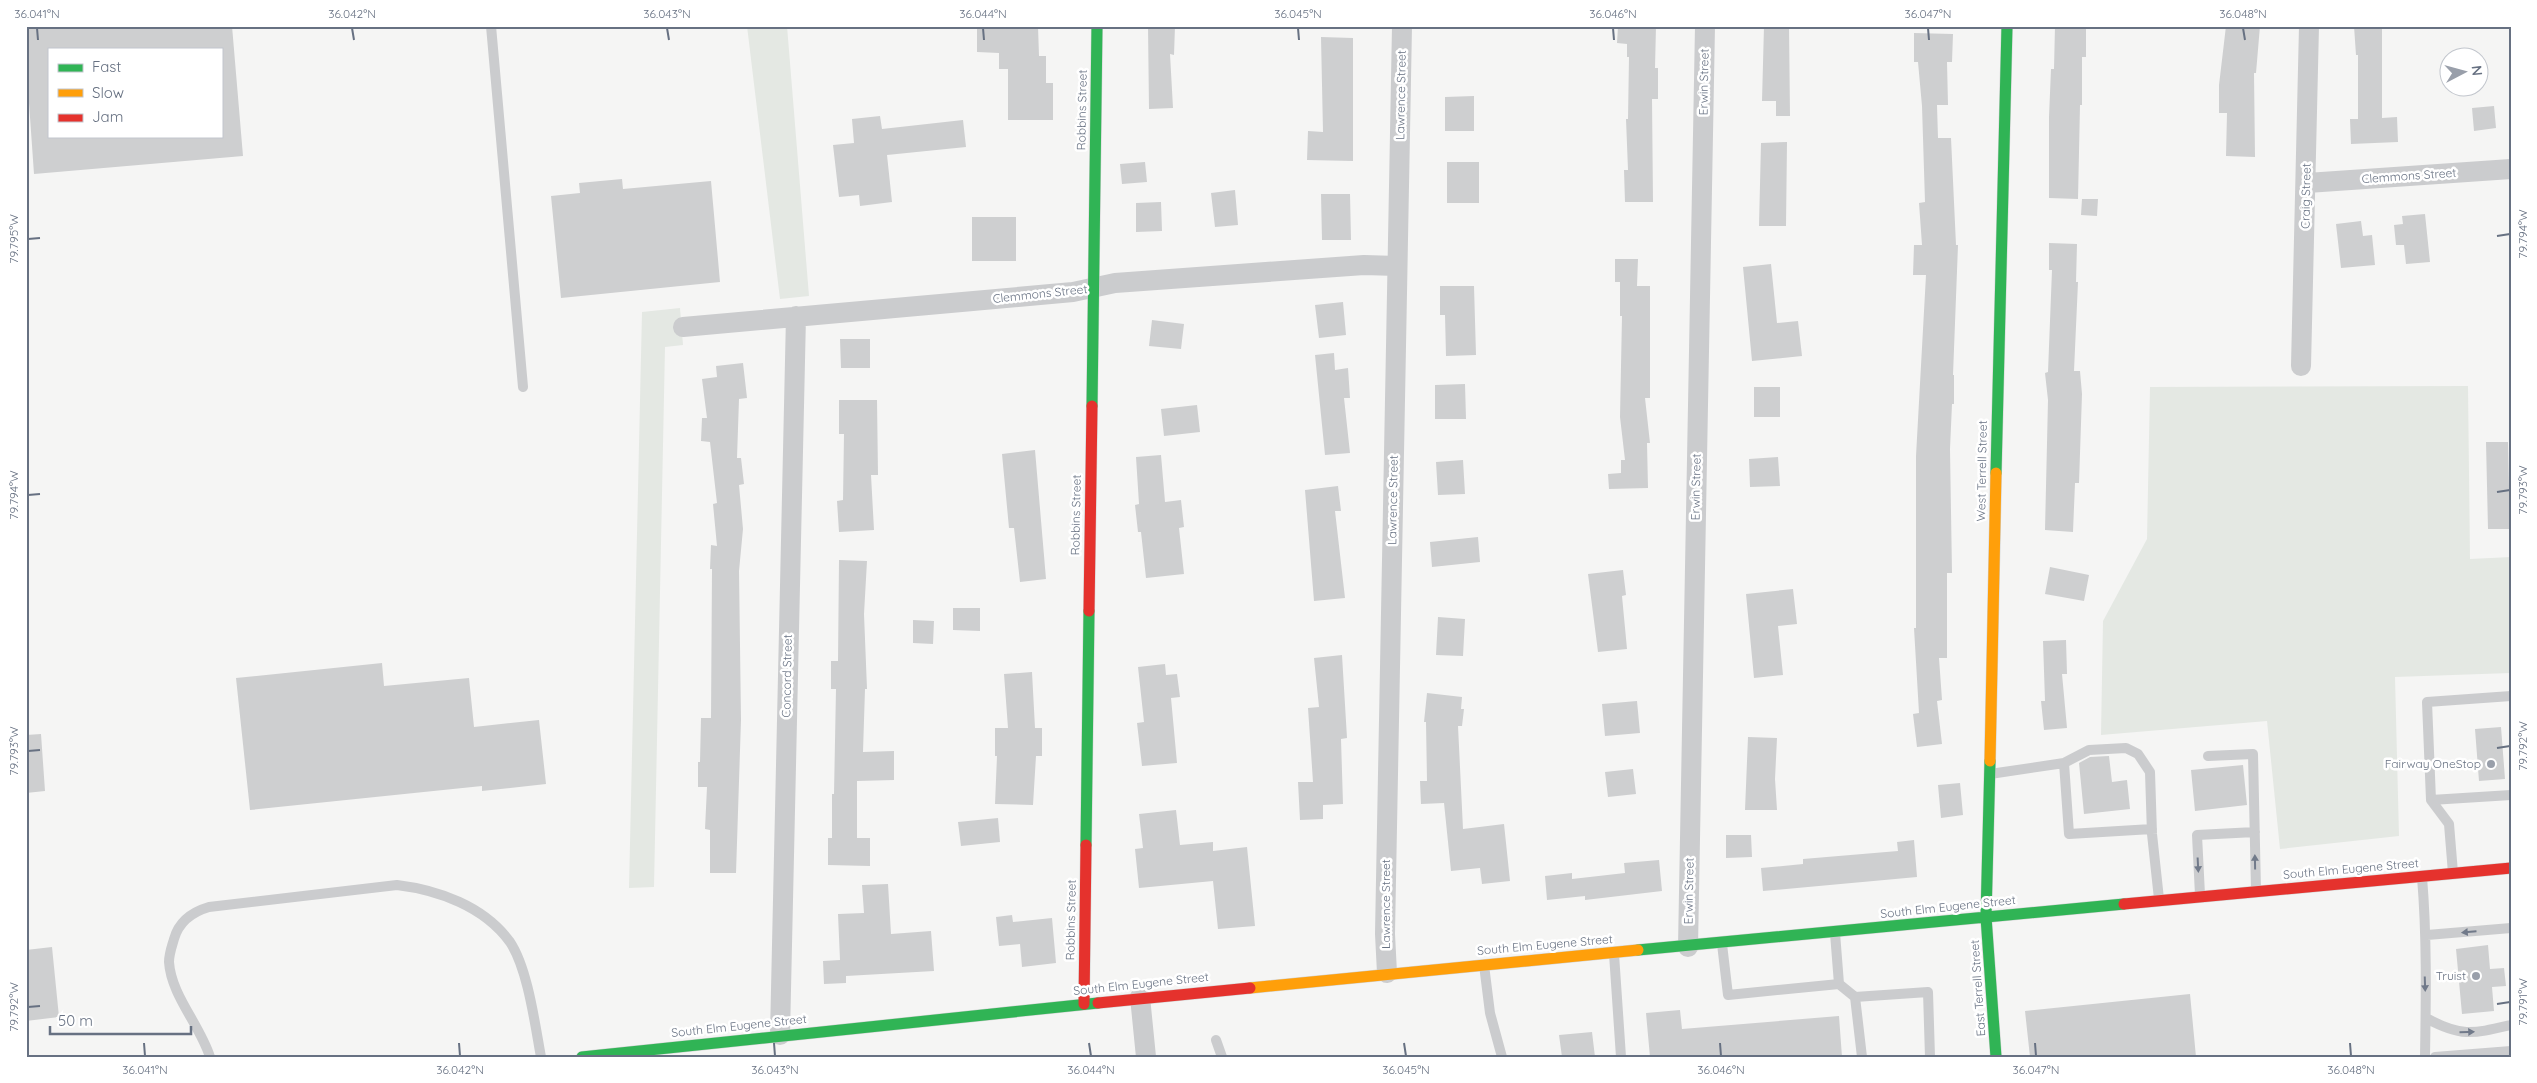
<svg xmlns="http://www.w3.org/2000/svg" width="2537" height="1083" viewBox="0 0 2537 1083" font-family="Quicksand,sans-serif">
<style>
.green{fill:#e4e8e3}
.building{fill:#cecfd0;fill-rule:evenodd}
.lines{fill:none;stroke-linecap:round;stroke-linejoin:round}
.fast-casing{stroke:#d1d2d2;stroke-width:12}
.slow-casing{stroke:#d1d2d2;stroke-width:12}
.jam-casing{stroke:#d1d2d2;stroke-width:12}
.lane{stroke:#cbccce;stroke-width:10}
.street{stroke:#cbccce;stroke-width:20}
.fast{stroke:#30b455;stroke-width:11}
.slow{stroke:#ff9f0a;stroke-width:11}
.jam{stroke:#e5322d;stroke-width:11}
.oneway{fill:#717a8a}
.ticks{fill:none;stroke:#677182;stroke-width:2}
.poi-dot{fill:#999faa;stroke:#fff;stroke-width:2}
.labels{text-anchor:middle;stroke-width:5;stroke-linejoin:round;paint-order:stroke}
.street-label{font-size:12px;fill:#677182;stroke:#fff}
.poi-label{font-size:12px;fill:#677182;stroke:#fff;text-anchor:end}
.neatline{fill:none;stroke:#677182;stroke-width:2}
.ticks-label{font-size:12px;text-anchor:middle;fill:#677182}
</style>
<rect width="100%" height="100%" fill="#f5f5f4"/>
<!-- green -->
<path class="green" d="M747,26h40l22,270 -29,3z
M680,308l3,37 -18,2 -11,540 -25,1 13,-576z
M2468,386l2,173 41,-2v116l-116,4 4,159 -119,13 -13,-128 -166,14 2,-114 44,-82 3,-152z"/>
<!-- building -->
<path class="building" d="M26,26h206l11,130 -209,18 -5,-71h-3zM49,49h172v87h-172z
M977,26h61l1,30h7v27h7v37h-45v-51h-9v-16l-22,-1z
M1148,26h27l-1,29 -4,-1 3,54 -24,1z
M1618,26h38l-1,42h3v31h-6l1,103h-28l-1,-32h4l-2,-51h2l1,-62h-2v-13l-10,-1z
M1764,26h25l1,90h-14v-15h-14z
M2055,26h31v31h-4v48h-2l-2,94 -29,-1v-81l2,-48h3z
M2226,26h34l-4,47h-2l1,84 -29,-1 1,-43h-8v-28z
M2354,26h28v92l15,-1 1,25 -47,2 -1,-25h8v-64h-2z
M1914,33l39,1 -1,28h-5l1,43h-11l1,33h13l5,107h2l-5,130h1v29h-2l-2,45 2,124h-5v85h-8l3,42 -5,1 5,43 -25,3 -4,-33 6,-1 -5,-85h2v-172l10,-181h-13l1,-30h8l-3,-42 6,-1 -3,-96 -4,-44h-4z
M1321,37l32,1v123l-46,-1 1,-29 15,1z
M1474,96v35h-29v-34z
M2494,106l2,22 -22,3 -2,-23z
M880,116l2,13 81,-9 3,27 -79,8 5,47 -32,4 -1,-11 -20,2 -6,-52 21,-2 -2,-24z
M1787,142l-1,84h-27l2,-83z
M1145,162l2,20 -25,2 -2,-20z
M1447,162h32v41h-32z
M622,179l1,10 88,-8 9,101 -159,16 -10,-102 29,-3 -1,-10z
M1235,190l3,35 -23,2 -4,-34z
M1321,194h29l1,46h-29z
M2082,199h16l-1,17 -16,-1z
M1161,202l1,29 -26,1v-29z
M2425,214l5,48 -24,2 -2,-19h-8l-2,-20 9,-1 -1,-8z
M972,217h44v44h-44z
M2361,221l2,15 9,-1 3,30 -34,3 -5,-44z
M2049,243l28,1 -1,38h2l-4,89h6l2,23 -3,89h-4l-2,49 -28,-2 3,-130 -3,-27 3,-1 4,-102h-3z
M1615,259h23l-1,27h13v112h-5l5,45h-3l1,45 -39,1 -1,-15 13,-1v-13h4l-5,-43 2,-101h-2v-34h-5z
M1771,264l6,59 21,-2 4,35 -50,5 -9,-94z
M1440,286h34l2,69 -30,1 -1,-41h-5z
M1343,302l3,33 -27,3 -4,-33z
M1152,320l32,4 -3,25 -32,-3z
M840,339h30v29h-29z
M1334,353l1,17 13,-2 2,30h-6l6,55 -25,2 -10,-100z
M743,363l4,35 -8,1 -2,59h4l3,26 -5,1 4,44 -4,42 2,149 -5,153h-26v-43l-5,-1 2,-42h-9v-25h2l1,-44h10l1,-149h-2l1,-24 6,1 -4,-42 4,-1 -7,-61 -9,-1 1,-23h5l-5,-39 15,-2 -1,-11z
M1465,384l1,35h-31v-34z
M1754,387h26v30h-26z
M839,400h38l1,75h-7l3,55 -35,2 -2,-31 6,-1 1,-66h-5z
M1197,405l3,27 -36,4 -3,-27z
M2486,442h22l2,87h-22z
M1035,450l11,129 -26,3 -6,-54h-5l-7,-74z
M1161,455l4,47 16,-2 3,27 -5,1 5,46 -38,4 -5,-46h-3l-3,-27 4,-1 -3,-47z
M1778,457l2,29 -30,1 -1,-28z
M1463,460l2,34 -27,1 -2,-33z
M1338,486l3,25h-6l10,87 -31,3 -9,-111z
M1478,537l2,25 -48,5 -2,-25z
M839,560l28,1 -3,53 3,75h-2l-2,63 31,-1v29l-37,1v57h13v28l-42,-1v-27h4v-44h2l2,-105h-5v-28h7z
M2050,567l39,8 -5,26 -39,-7z
M1623,570l3,25 -4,1 5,53 -29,3 -10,-78z
M1793,589l4,35 -19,2 5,49 -29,3 -8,-84z
M953,608h27v23l-27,-1z
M1438,617l27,2 -2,37 -27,-1z
M913,620l21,1 -1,23 -20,-1z
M2066,640l1,34h-5l5,54 -23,2 -3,-29h4l-2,-60z
M1342,655l5,83 -6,1 2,65 -20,1v14l-23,1 -2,-38h15l-5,-74 11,-1 -5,-49z
M382,663l2,23 85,-8 5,49 65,-7 7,64 -64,7v-5l-232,24 -14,-132z
M1165,664l1,11 11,-1 3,23 -9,1 6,65 -35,3 -5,-43 7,-1 -6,-55z
M1032,672l3,56h7v28h-6l-3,49 -38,-1 2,-48h-2v-28h13l-4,-54z
M1427,693l35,4 -1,12h3l-2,17h-4l5,103 41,-5 6,57 -28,3 -2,-16 -29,3 -7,-68 -23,1 -1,-23h7l-1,-59h-2z
M1637,701l3,32 -35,3 -3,-32z
M2501,727l4,52 -26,2 -4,-52z
M41,734l4,57 -19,2v-58z
M1748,737l29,1 -2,41 2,31h-32z
M2109,756l3,26 15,-2 3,29 -46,5 -5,-51 11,-6z
M2243,765l4,40 -52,6 -4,-41z
M1633,769l3,25 -28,3 -3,-25z
M1960,783l3,32 -22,3 -3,-33z
M1176,810l4,35 33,-3v9l34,-4 8,79 -37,3 -5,-48 -74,7 -4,-39 8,-1 -4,-34z
M998,818l2,24 -39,4 -3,-24z
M1726,835h25l1,22 -26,1z
M1914,840l3,37 -154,14 -2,-23 42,-4v-5l95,-8 -1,-9z
M1659,860l3,31 -77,9v-4l-38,4 -2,-24 27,-3v6l53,-6 -1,-10z
M888,884l3,50 40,-3 3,40 -88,5v7l-22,1 -1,-23 17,-1 -2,-46 26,-1 -2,-28z
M1012,915l1,7 39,-4 4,45 -34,4 -2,-23 -21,2 -3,-29z
M2488,945l2,24 14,-1 2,18 -14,1 2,24 -32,3 -6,-65z
M52,947l7,70 -33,4v-71z
M2190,994l6,63h-166l-5,-46z
M1680,1010l2,19 157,-13 3,41h-192l-4,-44z
M1592,1032l3,25h-33l-3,-22z"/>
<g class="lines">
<!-- fast casing -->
<g class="fast-casing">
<path id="fast" d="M1092,406l5,-380
M1996,473l11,-447
M1990,761l-4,156 10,140
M1086,845l3,-234
M1638,950l486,-46
M582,1057l516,-54"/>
</g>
<!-- slow casing -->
<g class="slow-casing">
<path id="slow" d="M1990,761l6,-288
M1250,988l388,-38"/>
</g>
<!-- jam casing -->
<g class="jam-casing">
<path id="jam" d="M1089,611l3,-205
M2124,904l387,-36
M1098,1003l152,-15
M1084,1004l2,-159"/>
</g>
<!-- lane -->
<path class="lane" d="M491,26l32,361
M2208,756l45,-2 3,136
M2064,763l5,71 83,-5
M1990,774l74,-11 25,-13 37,-2 12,6 12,18 2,62 7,65
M2431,800l80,-5
M2453,873l-4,-49 -18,-24 -4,-98 84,-6
M2422,877c5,60 4,120 3,180
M2200,895l-3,-60 58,-3
M1835,933l4,51
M2427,935l84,-7
M1722,944l6,51 111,-11 16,13 73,-5 2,65
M1614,954l7,103
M1484,965l6,48 12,44
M1855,997l7,60
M2426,1018c35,19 46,16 85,7
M1216,1040l6,17
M210,1057c-10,-32 -39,-62 -41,-95 0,-8 3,-16 5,-23 5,-18 18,-27 35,-32l188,-22c41,5 87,21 113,57 18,27 25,83 31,115
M2435,1057l76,-6"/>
<!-- street -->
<path class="street" d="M2307,183l204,-14
M683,327l390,-35 42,-9 249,-18 33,1
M2301,366l8,-340
M1688,947l17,-921
M1387,973l-2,-39 17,-908
M1140,997l6,60
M780,1035l16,-719"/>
<!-- fast -->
<use href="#fast" class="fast"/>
<!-- slow -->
<use href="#slow" class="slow"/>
<!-- jam -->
<use href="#jam" class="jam"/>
</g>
<!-- one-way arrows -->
<defs><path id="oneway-solid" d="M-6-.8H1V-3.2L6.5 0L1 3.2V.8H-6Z" transform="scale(1.25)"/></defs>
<g class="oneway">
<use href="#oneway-solid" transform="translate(2255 862) rotate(-91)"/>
<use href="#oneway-solid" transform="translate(2198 865) rotate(87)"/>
<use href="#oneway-solid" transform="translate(2469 932) rotate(175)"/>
<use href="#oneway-solid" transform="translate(2425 984) rotate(88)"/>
<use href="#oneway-solid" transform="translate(2467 1032) rotate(-2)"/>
</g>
<!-- ticks -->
<path class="ticks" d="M37,28l1,12M352,28l2,12M667,28l2,12M983,28l1,12M1298,28l1,12M1613,28l1,12M1928,28l1,12M2243,28l2,12M2497,236l13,-2M28,239l12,-1M2497,492l13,-2M28,495l12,-1M2497,748l13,-2M28,751l12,-1M2497,1004l13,-2M28,1007l12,-1M144,1043l1,13M459,1043l1,13M774,1043l1,13M1089,1043l2,13M1404,1043l2,13M1720,1043l1,13M2035,1043l1,13M2350,1043l1,13"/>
<!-- markers -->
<g class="poi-dot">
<circle cx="2491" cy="764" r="5"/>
<circle cx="2476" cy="976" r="5"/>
</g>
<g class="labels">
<!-- street labels -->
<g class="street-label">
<text transform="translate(1704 82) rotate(-89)" y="4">Erwin Street</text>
<text transform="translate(1401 95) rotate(-89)" y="4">Lawrence Street</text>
<text transform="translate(1082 110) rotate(-89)" y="4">Robbins Street</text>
<text transform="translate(2409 176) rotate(-4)" y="4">Clemmons Street</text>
<text transform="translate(2306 196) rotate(-89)" y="4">Craig Street</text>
<text transform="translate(1040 294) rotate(-6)" y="4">Clemmons Street</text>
<text transform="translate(1982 471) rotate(-89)" y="4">West Terrell Street</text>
<text transform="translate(1696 487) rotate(-89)" y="4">Erwin Street</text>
<text transform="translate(1393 500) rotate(-89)" y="4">Lawrence Street</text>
<text transform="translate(1076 515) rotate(-89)" y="4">Robbins Street</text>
<text transform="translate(787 676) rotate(-89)" y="4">Concord Street</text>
<text transform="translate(2351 869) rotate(-5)" y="4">South Elm Eugene Street</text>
<text transform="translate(1689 891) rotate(-89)" y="4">Erwin Street</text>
<text transform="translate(1386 904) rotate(-90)" y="4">Lawrence Street</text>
<text transform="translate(1948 907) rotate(-6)" y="4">South Elm Eugene Street</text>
<text transform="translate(1071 920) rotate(-89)" y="4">Robbins Street</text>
<text transform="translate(1545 945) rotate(-5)" y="4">South Elm Eugene Street</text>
<text transform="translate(1141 984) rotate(-6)" y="4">South Elm Eugene Street</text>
<text transform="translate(1978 988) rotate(-94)" y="4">East Terrell Street</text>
<text transform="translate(739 1026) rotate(-6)" y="4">South Elm Eugene Street</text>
</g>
<!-- poi labels -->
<g class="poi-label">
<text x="2481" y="768">Fairway OneStop</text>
<text x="2466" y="980">Truist</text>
</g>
</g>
<!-- border -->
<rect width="2537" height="1083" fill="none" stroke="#ffffff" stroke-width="55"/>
<!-- legend -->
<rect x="48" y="48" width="175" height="90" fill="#ffffff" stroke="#c2c6cd"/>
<rect x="58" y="64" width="25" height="8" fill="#30b455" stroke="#c2c6cd"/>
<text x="92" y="72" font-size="15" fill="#677182">Fast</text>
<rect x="58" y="89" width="25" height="8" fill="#ff9f0a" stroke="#c2c6cd"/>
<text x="92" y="98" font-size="15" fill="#677182">Slow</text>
<rect x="58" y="114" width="25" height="8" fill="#e5322d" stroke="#c2c6cd"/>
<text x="92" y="122" font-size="15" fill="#677182">Jam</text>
<!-- north arrow -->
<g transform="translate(2464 72) rotate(84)"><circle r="24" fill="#ffffff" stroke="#c2c6cd"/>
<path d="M0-4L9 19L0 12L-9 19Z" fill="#999faa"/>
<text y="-8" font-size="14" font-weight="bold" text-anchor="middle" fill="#677182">N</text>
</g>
<!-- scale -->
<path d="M50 1026v8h141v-8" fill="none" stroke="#677182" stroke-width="2.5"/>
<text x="58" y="1026" font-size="15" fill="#677182" stroke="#ffffff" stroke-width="4" paint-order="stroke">50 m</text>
<rect x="28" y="28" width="2482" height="1028" class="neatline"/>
<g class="ticks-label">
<text x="37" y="18">36.041°N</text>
<text x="352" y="18">36.042°N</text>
<text x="667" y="18">36.043°N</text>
<text x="983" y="18">36.044°N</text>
<text x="1298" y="18">36.045°N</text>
<text x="1613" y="18">36.046°N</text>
<text x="1928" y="18">36.047°N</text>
<text x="2243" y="18">36.048°N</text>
<text transform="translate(2523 234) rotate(-90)" y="4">79.794°W</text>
<text transform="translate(14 239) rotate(-90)" y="4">79.795°W</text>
<text transform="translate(2523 490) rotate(-90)" y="4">79.793°W</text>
<text transform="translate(14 495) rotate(-90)" y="4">79.794°W</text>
<text transform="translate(2523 746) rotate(-90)" y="4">79.792°W</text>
<text transform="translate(14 751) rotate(-90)" y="4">79.793°W</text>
<text transform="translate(2523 1002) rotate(-90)" y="4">79.791°W</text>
<text transform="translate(14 1007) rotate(-90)" y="4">79.792°W</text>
<text x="145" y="1074">36.041°N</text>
<text x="460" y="1074">36.042°N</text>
<text x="775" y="1074">36.043°N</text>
<text x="1091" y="1074">36.044°N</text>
<text x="1406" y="1074">36.045°N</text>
<text x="1721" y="1074">36.046°N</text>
<text x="2036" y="1074">36.047°N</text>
<text x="2351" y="1074">36.048°N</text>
</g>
</svg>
